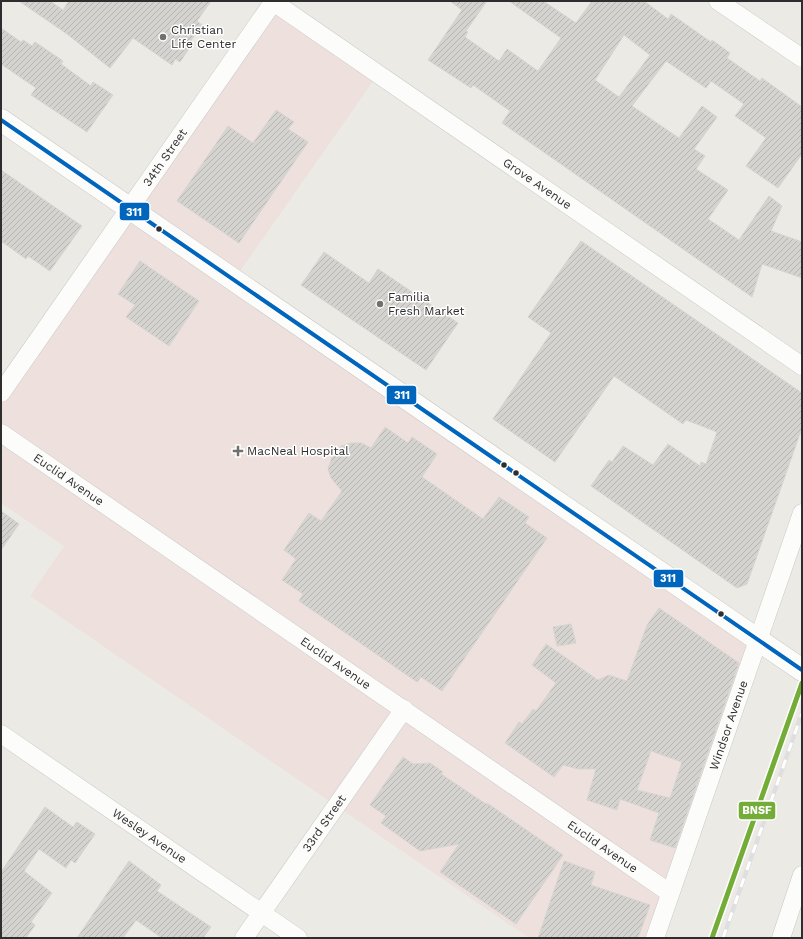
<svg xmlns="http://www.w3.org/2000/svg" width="803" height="939" viewBox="0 0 803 939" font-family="'Work Sans',sans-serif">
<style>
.medical{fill:#eee0dd}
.building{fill:url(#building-hatch);stroke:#d7d5d0;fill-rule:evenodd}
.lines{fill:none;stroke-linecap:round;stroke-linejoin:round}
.street-casing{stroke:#c9c8c9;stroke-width:19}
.secondary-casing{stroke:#c9c8c9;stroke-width:23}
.street{stroke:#fcfcfb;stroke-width:18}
.secondary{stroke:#fcfcfb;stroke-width:22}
.rail-casing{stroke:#dfdfe1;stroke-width:4.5}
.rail{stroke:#fff;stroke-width:3;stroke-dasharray:9;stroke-linecap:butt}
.bus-1-casing{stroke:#fff;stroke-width:7}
.bus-1{stroke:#0065bd;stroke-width:4}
.rail-1-casing{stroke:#fff;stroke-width:8}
.rail-1{stroke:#73ac37;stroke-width:5}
.poi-dot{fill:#70706e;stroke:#fff;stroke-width:1.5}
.bus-dot{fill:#2e2e2e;stroke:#fff;stroke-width:1.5}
.labels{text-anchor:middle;stroke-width:3;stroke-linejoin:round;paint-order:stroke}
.poi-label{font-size:12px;fill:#2e2e2e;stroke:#fff;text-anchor:start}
.street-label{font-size:12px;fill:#2e2e2e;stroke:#fff}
.line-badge{stroke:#fff;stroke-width:1.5}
.badge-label{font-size:11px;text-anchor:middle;font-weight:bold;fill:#fff}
</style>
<defs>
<pattern id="building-hatch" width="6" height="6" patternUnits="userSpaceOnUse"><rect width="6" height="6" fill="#d5d3cf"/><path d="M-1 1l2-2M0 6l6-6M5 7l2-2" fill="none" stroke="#b7b5b2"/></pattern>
</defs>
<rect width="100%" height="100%" fill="#eceae4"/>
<!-- medical -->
<path class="medical" d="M273,7l103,70 -140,200 516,365 -102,296h-121l-499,-342 34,-50 -63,-43v-105z"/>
<!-- building -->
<path class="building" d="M19,1h31l13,9 6,-9h142l-14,20 5,4 -12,17 3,1 -13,19 -5,-3 -3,6 -39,-27 -23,30 -43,-34z
M450,1h37l-21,30 2,1 -3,5 34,24 8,-12 31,22 23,-33 -52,-37h34l33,22 16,-22h52l24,18 3,-5 40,28 1,-2 18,13 -3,5 33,23 2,-3 40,29v47l-24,34 -32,-22 20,-28 -31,-22 9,-12 -33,-23 -5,7 -40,-27 -34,45 47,32 23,-32 15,11 -23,32 11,7 -9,13 32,21 -20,29 31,21 30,-44 13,10 -11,25 31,11v36l-40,-14 -10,33 -250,-174 8,-12 -37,-26 -2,3 -43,-28 34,-50zM624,35l26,20 -31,42 -24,-17z
M1,28l20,14 2,-2 9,6 3,-4 28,19 -2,3 30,22 2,-4 20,13 -26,37 -56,-37 5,-7 -35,-24z
M276,110l18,12 -6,7 20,13 -69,101 -62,-42 51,-75 25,17z
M1,170l81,56 -32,45 -22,-15 -2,3 -25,-18z
M581,241l221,152v35l-55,156 -10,4 -146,-102 18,-26 3,2 11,-16 30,19 15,-21 32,22 1,-4 5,2 11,-32 -31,-12 -3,4 -69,-48 -59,86 -62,-43 58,-86 -23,-16z
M324,252l45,31 9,-14 80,54 -32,47 -125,-85z
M140,261l59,40 -30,45 -43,-29 9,-12 -17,-11z
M385,427l23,16 4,-6 25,17 -15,23 61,42 16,-22 30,20 -4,6 22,15 -105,153 -21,-14 -4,5 -118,-81 4,-7 -21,-14 14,-21 -12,-9 25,-37 12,8 21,-30 -11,-13 -3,-9 5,-15 8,-8 10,-3h10l10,5z
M1,511l18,13 -18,26z
M659,608l80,55 -64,185 -25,-8 9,-27 -39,-14 -3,11 -30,-10 9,-31h-18l-15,-4 -9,12 -49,-34 14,-21 3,2 11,-15 3,2 20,-28 -24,-18 14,-21 52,36 11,-5 18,6 20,-56zM651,751l31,11 -12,36 -33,-8z
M571,624l5,19 -19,3 -4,-19z
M403,757l10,7 17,-1 13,9 -2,2 45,30 1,-1 76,52 -47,69 -76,-52 19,-28 -39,7 -39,-28 5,-7 -16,-11z
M45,807l28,20 4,-5 18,12 -20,29 -4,-3 -5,8 -27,-19 -15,22 28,22 -21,29 4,3 -9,13h-25v-66z
M129,861l32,24 -4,6 54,36 -8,11h-41l-26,-18 -13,18h-46z
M564,861l31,11 -4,13 59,20 -12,33h-100z"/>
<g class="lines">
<!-- street casing -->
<g class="street-casing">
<g id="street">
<path id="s1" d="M272,1l530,365"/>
<path d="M718,1l84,57"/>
<path id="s2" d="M1,393l273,-392"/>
<path id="s3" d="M1,433l669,460"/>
<path id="s4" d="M1,734l297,204"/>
<path id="s5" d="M244,938l160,-229"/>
<path id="s6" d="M655,938l147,-425"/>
<path d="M781,938l21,-63"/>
</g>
</g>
<!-- secondary casing -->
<g class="secondary-casing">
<path id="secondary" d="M1,120l801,550"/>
</g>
<!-- street -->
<use href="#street" class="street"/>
<!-- secondary -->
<use href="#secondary" class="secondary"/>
<!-- rail casing -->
<g class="rail-casing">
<path id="rail" d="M723,938l79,-225"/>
</g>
<!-- rail -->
<use href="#rail" class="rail"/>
<!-- bus-1 casing -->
<g class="bus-1-casing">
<path id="bus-1" d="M1,120l801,550"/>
</g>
<!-- bus-1 -->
<use href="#bus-1" class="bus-1"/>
<!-- rail-1 casing -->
<g class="rail-1-casing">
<path id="rail-1" d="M712,938l90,-255"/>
</g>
<!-- rail-1 -->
<use href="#rail-1" class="rail-1"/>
</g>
<!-- markers -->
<g class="poi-dot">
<circle cx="163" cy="37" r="4"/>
<circle cx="380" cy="304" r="4"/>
<path d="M236 445h4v4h4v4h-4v4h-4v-4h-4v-4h4z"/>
</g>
<g class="bus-dot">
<circle cx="159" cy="229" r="3.5"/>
<circle cx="504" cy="465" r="3.5"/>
<circle cx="516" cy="473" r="3.5"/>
<circle cx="721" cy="614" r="3.5"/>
</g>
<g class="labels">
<!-- poi labels -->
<g class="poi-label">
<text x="171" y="34">Christian<tspan x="171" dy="14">Life Center</tspan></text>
<text x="388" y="301">Familia<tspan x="388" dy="14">Fresh Market</tspan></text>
<text x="247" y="455">MacNeal Hospital</text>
</g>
<!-- street labels -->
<g class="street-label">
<text dy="4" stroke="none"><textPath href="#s2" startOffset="287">34th Street</textPath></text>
<text dy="4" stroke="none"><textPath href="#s1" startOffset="322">Grove Avenue</textPath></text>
<text dy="4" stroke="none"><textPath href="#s3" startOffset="82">Euclid Avenue</textPath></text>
<text dy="4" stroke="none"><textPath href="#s3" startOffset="406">Euclid Avenue</textPath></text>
<text dy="4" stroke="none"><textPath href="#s6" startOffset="225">Windsor Avenue</textPath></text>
<text dy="4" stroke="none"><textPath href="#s5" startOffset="140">33rd Street</textPath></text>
<text dy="4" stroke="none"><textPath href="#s4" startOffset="180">Wesley Avenue</textPath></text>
<text dy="4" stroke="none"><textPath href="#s3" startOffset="730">Euclid Avenue</textPath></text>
</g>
</g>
<g class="line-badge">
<rect x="119" y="202" width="31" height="19" rx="4" fill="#0065bd"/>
<rect x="386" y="385" width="31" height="20" rx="4" fill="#0065bd"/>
<rect x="653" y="569" width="31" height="19" rx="4" fill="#0065bd"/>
<rect x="738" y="801" width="38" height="19" rx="4" fill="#73ac37"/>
</g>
<g class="badge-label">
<text x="134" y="216">311</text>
<text x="402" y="399">311</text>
<text x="668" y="582">311</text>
<text x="757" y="814">BNSF</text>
</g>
<!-- border -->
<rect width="803" height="939" fill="none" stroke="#2e2e2e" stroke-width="4"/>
</svg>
